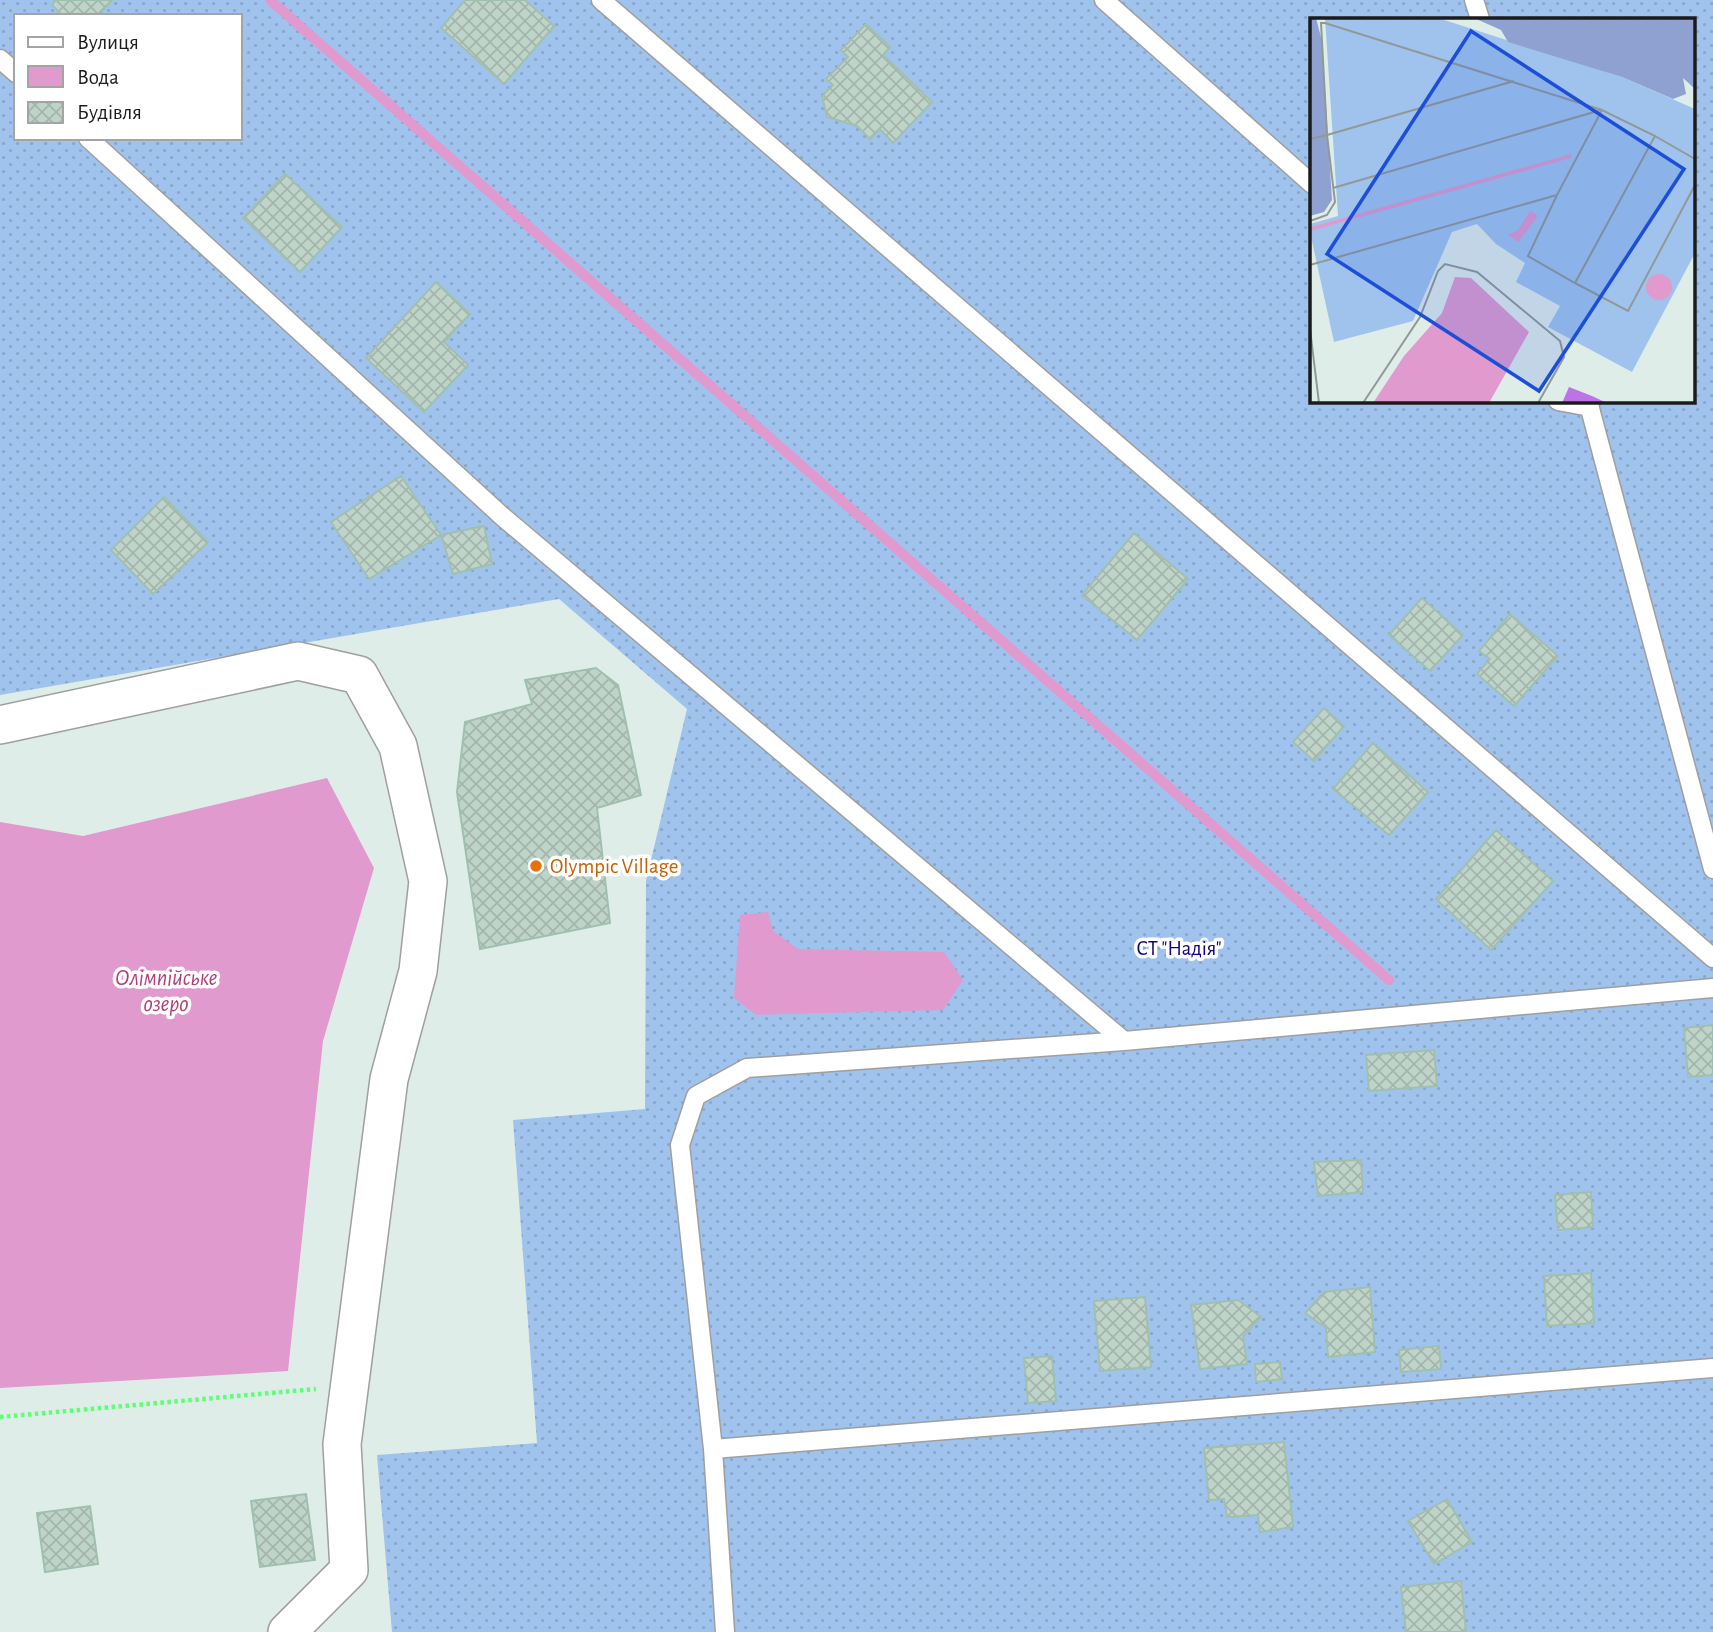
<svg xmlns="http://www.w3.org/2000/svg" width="1713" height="1632" viewBox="0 0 1713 1632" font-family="'Alegreya Sans',sans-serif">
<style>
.grass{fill:url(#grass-dots);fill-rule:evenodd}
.water{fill:#e09ace}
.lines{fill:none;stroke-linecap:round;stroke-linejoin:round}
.stream{stroke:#e09ace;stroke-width:10}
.building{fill:url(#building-cross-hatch);stroke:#a0c0af;stroke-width:2}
.service-casing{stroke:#9f9f9f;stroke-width:21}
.minor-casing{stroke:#9f9f9f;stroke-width:40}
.path{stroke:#5eff73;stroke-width:4.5;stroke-dasharray:3.5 3.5;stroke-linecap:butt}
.service{stroke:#fff;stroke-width:18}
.minor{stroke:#fff;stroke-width:37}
.food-dot{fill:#e8710a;stroke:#fff;stroke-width:2.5}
.labels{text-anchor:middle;stroke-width:7;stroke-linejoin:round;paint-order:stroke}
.food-label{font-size:21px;fill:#c56008;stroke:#fff;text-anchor:start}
.park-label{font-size:21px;fill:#10027f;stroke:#fff}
.water-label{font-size:23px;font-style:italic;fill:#b14075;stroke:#fff}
.inset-river{fill:none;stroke:#e09ace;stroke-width:3.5}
.inset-road{fill:none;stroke:#919997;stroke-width:2}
.view{fill:#1d4ed8;fill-opacity:0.15;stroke:#1d4ed8;stroke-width:3.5}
.inset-edge{fill:none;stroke:#1b1b1b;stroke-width:3.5}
</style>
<defs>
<pattern id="grass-dots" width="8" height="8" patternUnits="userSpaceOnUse" patternTransform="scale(1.75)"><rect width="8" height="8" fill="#9fc3ed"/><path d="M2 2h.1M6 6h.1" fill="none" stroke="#88a7cb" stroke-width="1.8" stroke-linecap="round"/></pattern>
<pattern id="building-cross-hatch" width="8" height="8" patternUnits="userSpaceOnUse" patternTransform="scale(1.75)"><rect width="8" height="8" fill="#bfd4c9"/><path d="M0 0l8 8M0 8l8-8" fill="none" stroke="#a4b5ac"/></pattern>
</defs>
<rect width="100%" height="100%" fill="#dfede9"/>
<!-- grass -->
<path class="grass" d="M0,0h1713v1632h-1321l-15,-177 160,-12 -24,-323 132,-11 1,-228 41,-172 -128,-110 -559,96zM16,16h224v122h-224zM1312,19h382v382h-382z"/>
<!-- water -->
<path class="water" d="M327,778l47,90 -51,173 -35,330 -288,17v-566l83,14z
M768,912l5,19 25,18 146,3 19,28 -20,30 -187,5 -22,-17 6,-83z"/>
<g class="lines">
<!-- stream -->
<path class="stream" d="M270,0l1119,980"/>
</g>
<!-- building -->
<path class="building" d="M55,0h57l-14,16h-35l-11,-11z
M465,0h60l29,26 -50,58 -63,-56z
M866,24l24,23 -7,8 49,47 -39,41 -13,-14 -10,10 -13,-13 -30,-9 -5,-21 11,-11 -7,-6 22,-22 -7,-7z
M285,174l57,53 -42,45 -57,-54z
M436,282l34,32 -26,28 24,23 -44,47 -58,-54z
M401,476l40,59 -72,44 -38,-57z
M164,497l44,45 -55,52 -42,-44z
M484,526l8,38 -39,10 -12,-39z
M1134,533l54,46 -51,61 -55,-45z
M1422,598l41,37 -33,36 -41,-36z
M1510,614l48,42 -44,50 -37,-32 13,-15 -11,-8z
M596,668l22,17 23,110 -44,13 13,115 -130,26 -23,-157 8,-70 67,-18 -7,-24z
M1324,708l20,18 -30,35 -21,-19z
M1373,743l55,49 -39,43 -56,-46z
M1496,830l57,51 -62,69 -55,-51z
M1713,1025v50l-25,2 -4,-49z
M1434,1050l3,36 -68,5 -3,-36z
M1361,1160l2,32 -45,4 -4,-34z
M1591,1192l2,35 -35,3 -3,-35z
M1591,1273l3,50 -47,3 -3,-50z
M1370,1287l5,65 -47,5 -2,-29 -21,-15 19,-21z
M1145,1297l6,70 -51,4 -6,-70z
M1238,1300l23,17 -18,19 4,28 -47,5 -9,-64z
M1439,1346l2,23 -40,3 -2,-22z
M1052,1356l4,45 -28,2 -4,-45z
M1280,1362l2,17 -26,3 -1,-18z
M1284,1442l9,85 -33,5 -2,-17 -31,2 -3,-18 -15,1 -5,-52z
M306,1494l9,66 -55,7 -9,-66z
M1447,1499l25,43 -38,22 -26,-43z
M90,1506l8,58 -53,8 -8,-59z
M1461,1581l5,51h-60l-5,-45z"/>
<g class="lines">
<!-- service casing -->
<g class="service-casing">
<path id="service" d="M601,0l1112,958
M1104,0l208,184
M1474,0l6,19
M0,59l16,14
M88,138l415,379 621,524
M1558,401l32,6
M1588,401l125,468
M1713,988l-589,53 -377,27 -51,28 -16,49 33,304 1000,-81
M713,1449l12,183"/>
</g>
<!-- minor casing -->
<g class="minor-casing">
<path id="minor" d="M0,725l298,-64 61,14 39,71 30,135 -10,90 -29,108 -47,365 7,126 -62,62"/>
</g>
<!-- path -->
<path class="path" d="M0,1417l316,-28"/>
<!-- service -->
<use href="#service" class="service"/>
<!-- minor -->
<use href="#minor" class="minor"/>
</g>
<!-- markers -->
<circle class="food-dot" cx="536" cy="866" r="7"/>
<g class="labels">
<!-- food labels -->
<g class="food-label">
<text x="550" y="873">Olympic Village</text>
</g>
<!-- park labels -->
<g class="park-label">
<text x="1179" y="955">СТ "Надія"</text>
</g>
<!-- water labels -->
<g class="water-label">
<text x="166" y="985">Олімпійське<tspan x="166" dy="26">озеро</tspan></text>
</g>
</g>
<!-- overview -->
<g transform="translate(1310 18)">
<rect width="385" height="385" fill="#dfede9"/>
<path d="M15,0h113l184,59 73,32v144l-63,119 -84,-45 12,-21 -44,-24 9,-19 -29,-19 -19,-20 -25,8 -39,89 -79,21 -24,-110v-8l28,-8z" fill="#9fc3ed"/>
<path d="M0,0h6l6,23 10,159 -8,12 -14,4zM164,0h217l4,2v69l-12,-11 3,16 -13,5 -51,-22 -114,-35 -7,-12z" fill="#8fa1d1"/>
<path d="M259,369l23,9 15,7h-45z" fill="#bc74e5"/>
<path d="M220,193l8,5 -20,26 -10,-7 10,-5zM336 269a13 13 0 1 1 26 0a13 13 0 1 1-26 0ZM145,259l16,1 58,54 -40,71h-116l31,-47 38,-43z" fill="#e09ace"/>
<path class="inset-river" d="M1,211l260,-73"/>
<path class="inset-road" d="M345,118l40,23M0,121l17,-4 -6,-112h4l277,87M23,170l268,-78M0,203l17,-6 8,-13 -8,-67 187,-54M0,247l247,-70 45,-85 53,26 -80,147 -47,-27 29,-61M265,265l53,28 67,-126M0,311l9,74M53,385l57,-86 18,-46 7,-7 32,8 83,69 4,16 -26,46"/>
<path class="view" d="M161,13l213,138 -145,222 -212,-137z"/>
<rect width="385" height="385" class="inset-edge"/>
</g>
<!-- legend -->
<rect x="14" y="14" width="228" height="126" fill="#ffffff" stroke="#a4a4a4" stroke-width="2"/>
<rect x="28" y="37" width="35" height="10" fill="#ffffff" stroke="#a4a4a4" stroke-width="2"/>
<text x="77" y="49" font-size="21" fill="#1b1b1b">Вулиця</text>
<rect x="28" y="66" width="35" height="21" fill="#e09ace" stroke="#a4a4a4" stroke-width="2"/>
<text x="77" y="84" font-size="21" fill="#1b1b1b">Вода</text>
<rect x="28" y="102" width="35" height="21" fill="url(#building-cross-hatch)" stroke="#a4a4a4" stroke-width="2"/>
<text x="77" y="119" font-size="21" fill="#1b1b1b">Будівля</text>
</svg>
